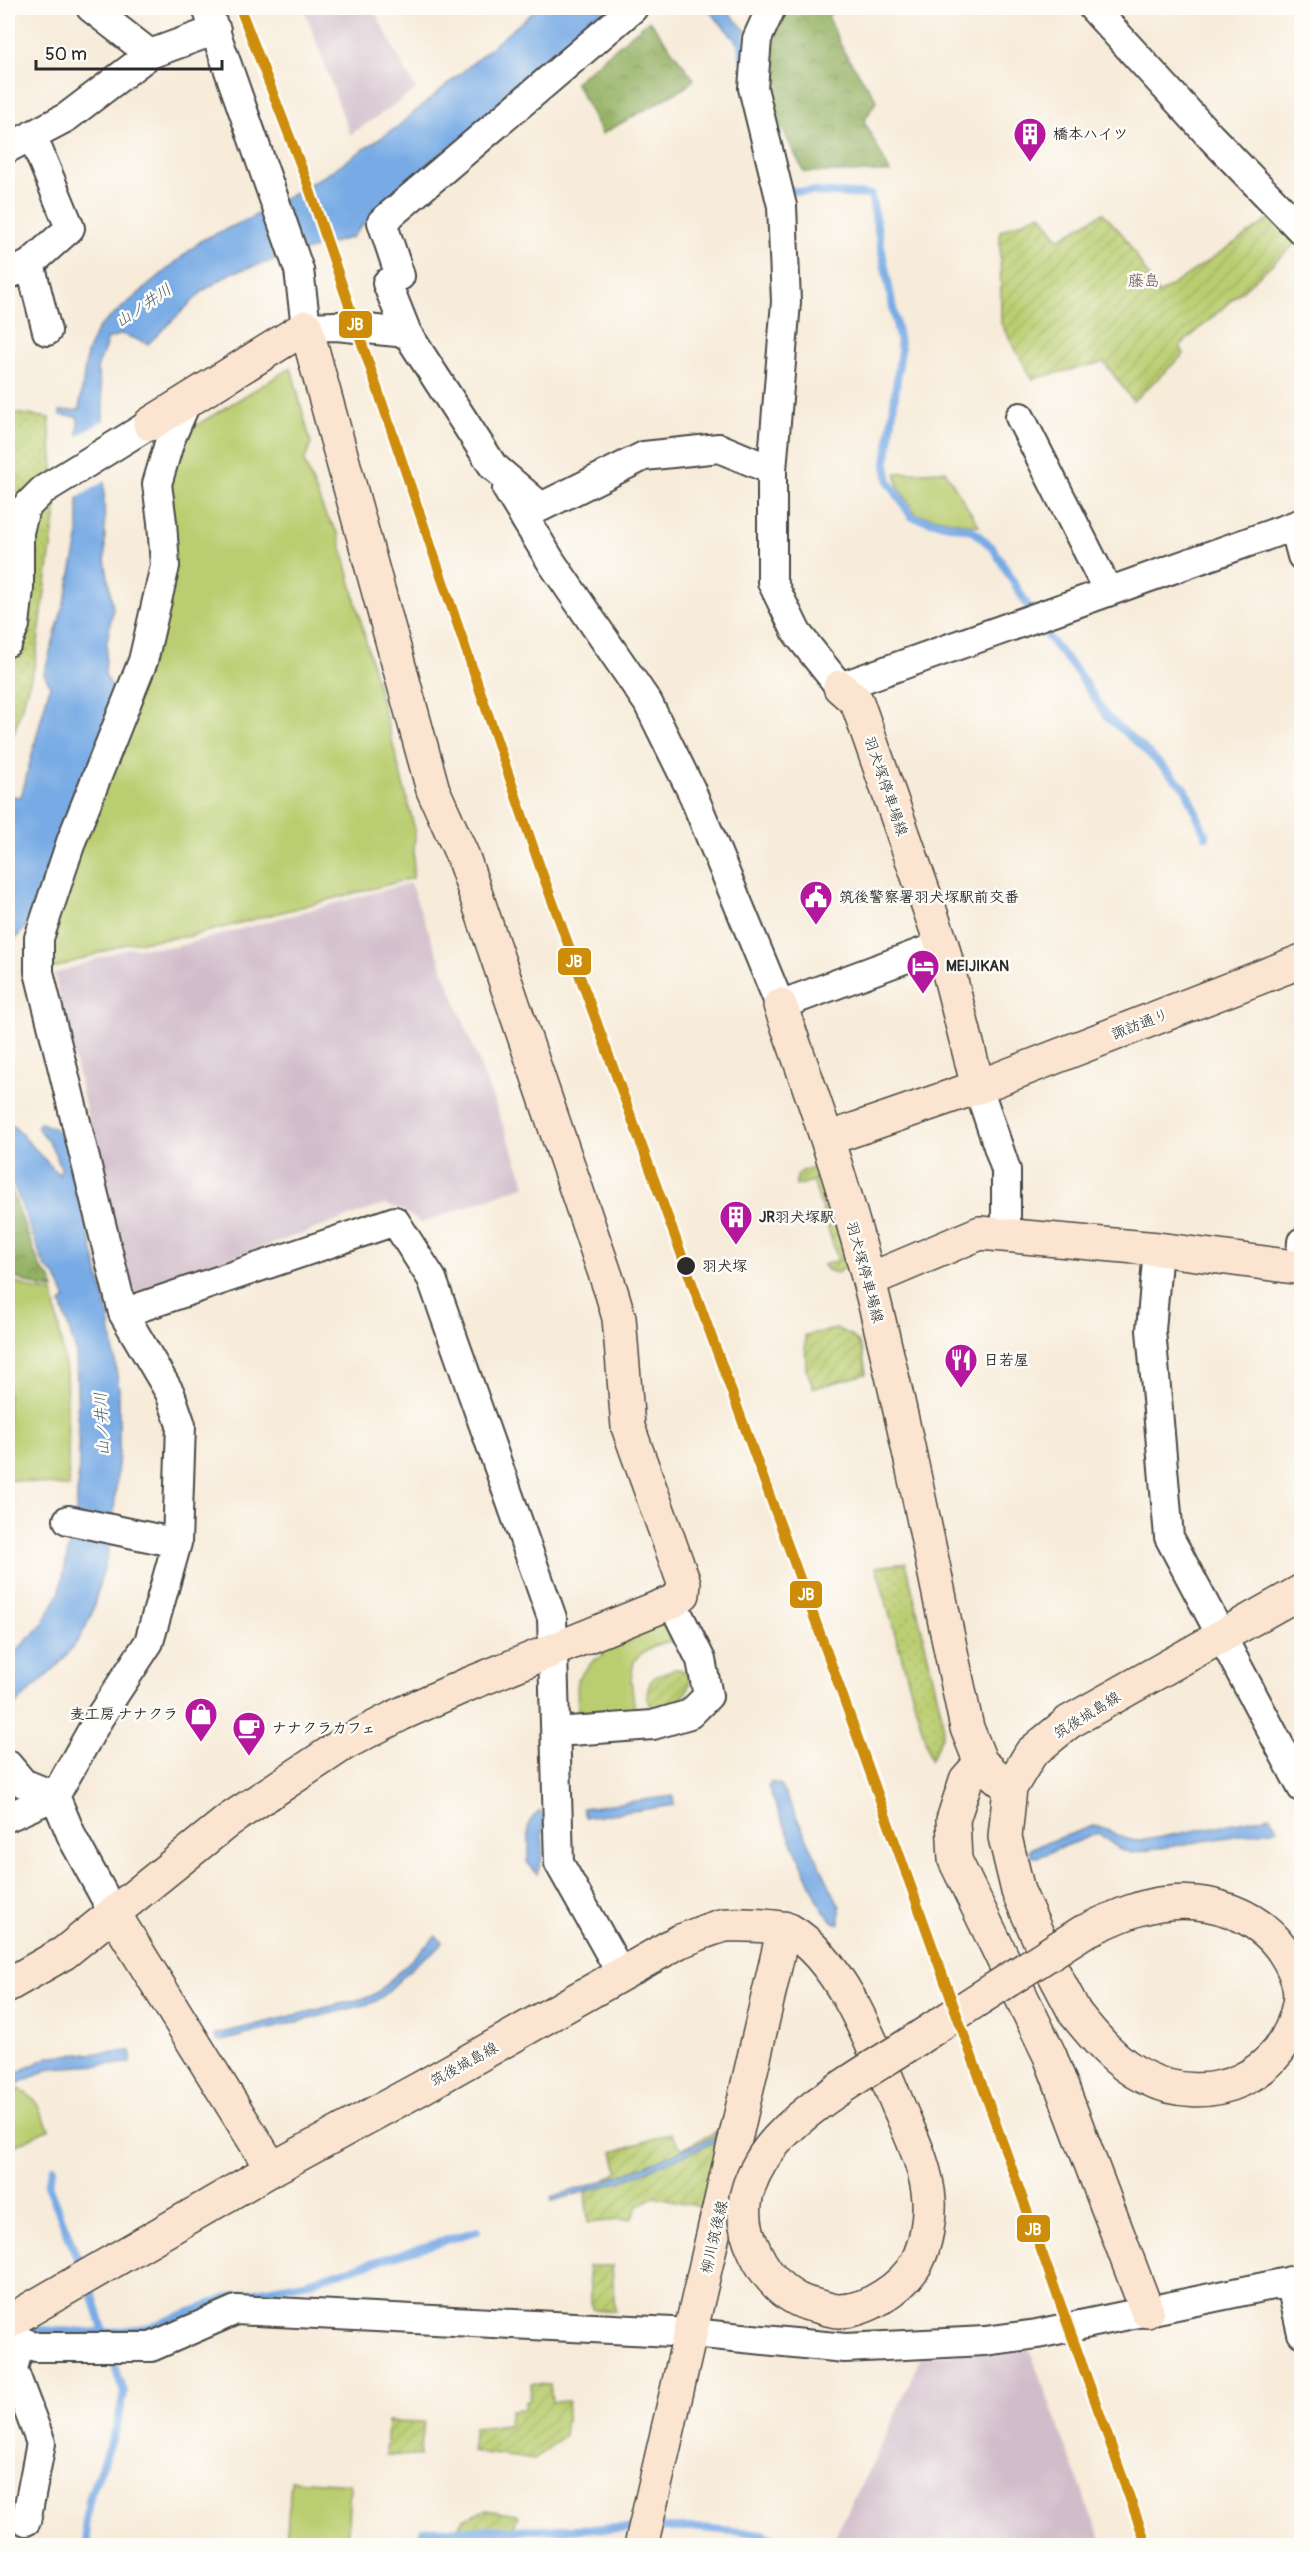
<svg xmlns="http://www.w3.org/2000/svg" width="1309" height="2553" viewBox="0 0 1309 2553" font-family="Pangolin,'Klee One',sans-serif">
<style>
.industrial{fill:#d1bdca}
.grass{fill:#bacd70;stroke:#727c4e;stroke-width:1.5}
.forest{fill:url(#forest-crowns);stroke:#5f6e46;stroke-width:1.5}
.park{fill:url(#park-dots);stroke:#727c4e;stroke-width:1.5}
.garden{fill:url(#garden-furrows);stroke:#727c4e;stroke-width:1.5}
.water{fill:#78abe5;stroke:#526b88;stroke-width:1.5}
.pier{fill:#f7ebd9}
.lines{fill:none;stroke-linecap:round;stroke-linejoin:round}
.stream{stroke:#78abe5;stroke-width:8}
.street-casing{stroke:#4a4845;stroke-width:32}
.secondary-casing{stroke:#4a4845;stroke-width:36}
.street{stroke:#fff;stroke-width:28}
.secondary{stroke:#fce5d0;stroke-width:33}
.secondary-bridge-casing{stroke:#4a4845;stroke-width:36;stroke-linecap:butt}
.secondary-bridge{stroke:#fce5d0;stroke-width:33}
.rail-1-casing{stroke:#fdfcf7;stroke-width:15}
.rail-1{stroke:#ce8d09;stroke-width:10}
.stop-dot{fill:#2b2b2b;stroke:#fdfcf7;stroke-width:2}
.labels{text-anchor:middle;stroke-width:5;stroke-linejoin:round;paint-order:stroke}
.poi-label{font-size:15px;font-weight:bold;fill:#2b2b2b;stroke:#fdfcf7;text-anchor:start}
.street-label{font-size:15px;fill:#2b2b2b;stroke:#fdfcf7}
.stop-label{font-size:15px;font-weight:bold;fill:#2b2b2b;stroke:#fdfcf7;text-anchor:start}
.neighbourhood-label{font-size:16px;fill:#6b535e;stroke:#fdfcf7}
.water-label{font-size:16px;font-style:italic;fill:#46586c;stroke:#fdfcf7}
.line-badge{stroke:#fdfcf7;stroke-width:2}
.badge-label{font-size:16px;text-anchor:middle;font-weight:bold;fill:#fff}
</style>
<defs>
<pattern id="forest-crowns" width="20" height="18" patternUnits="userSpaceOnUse" patternTransform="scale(1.5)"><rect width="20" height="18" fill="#93b062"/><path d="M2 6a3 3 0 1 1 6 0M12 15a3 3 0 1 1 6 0" fill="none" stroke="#788f51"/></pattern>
<pattern id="park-dots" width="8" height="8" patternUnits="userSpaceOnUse" patternTransform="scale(1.5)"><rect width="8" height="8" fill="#bacd70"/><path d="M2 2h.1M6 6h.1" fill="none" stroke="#a0b061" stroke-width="1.8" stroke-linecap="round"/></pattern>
<pattern id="garden-furrows" width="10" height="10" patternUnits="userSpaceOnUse" patternTransform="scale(1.5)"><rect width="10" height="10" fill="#bacd70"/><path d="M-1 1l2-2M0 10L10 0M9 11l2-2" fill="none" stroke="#a0b061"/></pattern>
</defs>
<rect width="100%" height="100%" fill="#fdfcf7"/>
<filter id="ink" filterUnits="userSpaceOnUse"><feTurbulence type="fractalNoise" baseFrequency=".0167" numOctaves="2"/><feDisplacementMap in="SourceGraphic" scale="12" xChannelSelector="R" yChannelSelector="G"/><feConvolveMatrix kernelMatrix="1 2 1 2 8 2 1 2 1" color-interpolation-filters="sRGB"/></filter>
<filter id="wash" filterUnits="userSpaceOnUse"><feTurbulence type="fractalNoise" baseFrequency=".008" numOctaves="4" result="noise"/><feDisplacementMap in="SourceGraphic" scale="24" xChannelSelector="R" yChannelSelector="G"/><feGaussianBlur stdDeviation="1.35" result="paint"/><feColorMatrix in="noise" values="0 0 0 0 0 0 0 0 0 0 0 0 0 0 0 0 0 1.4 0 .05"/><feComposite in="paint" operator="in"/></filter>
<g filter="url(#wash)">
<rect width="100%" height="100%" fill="#f7ebd9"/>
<!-- industrial -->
<path class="industrial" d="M304,8h77l-6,4 41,78 -66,45z
M410,883l116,302 -105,38 -17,-12 -19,-7 -255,91 -76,-321 74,-26 47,-1z
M1028,2346l75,199 -273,1 49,-96 42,-93z"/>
<!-- grass -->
<path class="grass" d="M291,368l20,76 -7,17 21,53 13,19 77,297 -2,48 -223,58 -62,7 -76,26 -1,-46 103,-270 12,-168 21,-54z
M945,471l34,55 -63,-12 -18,-28 -2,-13z
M8,1279l27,11 18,2 13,80 3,115 -61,-8z
M664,1621l10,7 6,12c-18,1 -34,7 -46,21l-3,18 4,34 -57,4 -1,-38 17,-19 9,-4 -4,-11z
M20,2089l15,11 14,29 -41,20v-53z
M291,2480l59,4 -3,61h-61z"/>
<!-- forest -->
<path class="forest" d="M784,8h51l-7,9 16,35 33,48 -13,21 26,51h-86l-37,-74 3,-61z
M649,20l45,59 -8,8 -84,47 -27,-52z
M8,1182l33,87 10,10 3,10 -15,-2 -31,-12z"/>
<!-- park -->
<path class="park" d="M8,412l41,6 7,92 -21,154 -27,88z
M906,1563l36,153 1,18 -12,26 -55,-193z"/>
<!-- garden -->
<path class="garden" d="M1103,213l21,23 35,58 117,-79 22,26 -118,105 4,8 -51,47 -29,-39 -72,17 -31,-56 -1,-92 41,-17 18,25z
M810,1168l7,1 5,10 26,86 -11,8 -10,-3 -4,-5 15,-5 -25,-79 -17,5c-1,-11 4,-15 14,-18z
M837,1329c26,8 26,22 29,45l-52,14 -8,-19 -1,-34z
M676,1669l12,4c7,17 -14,39 -31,36 -14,-2 -11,-25 -3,-31 6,-4 14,-7 22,-9z
M731,2124l-23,85 -53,-13 -17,10 -7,13 -43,4 -3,-31 33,-20 -5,-20 58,-19 11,16z
M588,2266h24l3,45 -23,-2z
M531,2384l19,1 2,17 16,-1 -4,34 -30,25 -63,-9 3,-23 34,-3 3,-15 13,-1 1,-7 5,-2z
M388,2421l36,1 -4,34 -34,-1z
M485,2510l33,5 -10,30h-82l1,-11 25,1 13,-17z"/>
<!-- water -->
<path class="water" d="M538,8h82l-259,218 -9,11 -121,36 -28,18 -55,53 -26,-10 -14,5 -11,30 6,30 2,160 8,49 -6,33 -2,34 13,22 -84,220 -26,31v-148l1,-4 12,1 29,-112 -6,-11 24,-86 10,-48v-123l-18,-2v-4l19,-1 8,-57 11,-25 104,-88 49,-22 71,-41 75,-50z
M707,8h17l22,23 -9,11z
M8,1120l51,55 2,-7 -9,-21 -15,-20 3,-4 12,4 14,11 43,180 10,72v63l-6,69 -5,31 -17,63 -11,22 -21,26 -51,48v-53l34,-34 18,-34 16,-80 3,-44 -3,-115 -15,-49 5,-4 -11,-24 -10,-8 -29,-76 -8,-15z
M771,1782l10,3 59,122v17l-7,-2 -11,-13 -50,-112 -4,-11z
M673,1796l1,9 -89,13 -2,-10z
M540,1811l6,12c-8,10 -1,19 -3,30 -1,7 -4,14 -6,21l-10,-12c1,-6 3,-14 2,-20 -1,-17 -4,-19 11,-31z
M1270,1816l7,13 -146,24 -13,-5 -20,-15 -60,24h-6l-3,-8 64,-23c18,2 29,15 47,15z
M436,1936l6,6 -2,5 -23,16 -37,36 -8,4 -154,39 -4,-7 155,-38 9,-5z
M131,2051v12l-80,5 -43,20v-11l43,-21z
M722,2134l2,4 -102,43 -70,20 -1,-4 63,-19z"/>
<!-- pier -->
<path class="pier" d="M106,419l2,60 -34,21v-62z"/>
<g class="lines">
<!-- stream -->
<path class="stream" d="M737,30l4,5 2,23
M785,188l10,3 76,4 30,154 -15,116 3,17 23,35 60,13 21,18 39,65
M1037,624l41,49 29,44 33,28 45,43 21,48
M53,2168l-5,17 32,80
M92,2293l12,40
M35,2330l69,3 44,-5 82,-31 74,-14 173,-52
M652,2528h50l61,6 26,12
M88,2546l-3,-18 4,-29 28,-73 7,-33 -10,-30
M422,2546l1,-15 214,-3"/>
</g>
</g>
<g filter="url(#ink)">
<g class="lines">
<!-- street casing -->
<g class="street-casing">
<path id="street" d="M91,8l59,46 66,-24
M207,8l92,262 7,57 30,-1 71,7 86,133 48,41 103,-51 75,-8 53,22
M771,8l-14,31 -4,49 29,118 4,96 -14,168v112l25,51 43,54 462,-164
M1093,8l118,129 91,94
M8,148l59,-31 83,-63
M30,264l17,67
M8,275l22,-11 40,-36 -38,-93
M407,333l-20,-50 13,-7 -18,-54 251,-214
M1020,417l88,174
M507,489l45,74 96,140 43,87 89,215 162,-60
M1294,526l8,30
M8,642l7,-17 4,-36v-57l6,-24 18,-18 107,-66
M978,1087l28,83v66
M1158,1249l-7,81 18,207 133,251
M1301,1255l1,-13
M123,1313l272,-92 37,58 120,339 7,245 63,112
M68,1520l109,23
M556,1732l97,-7 37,-11 18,-18 -7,-36 -29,-58
M8,1765l15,18 32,13 18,43 41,75
M8,1817l47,-21 44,-78 50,-76 28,-99 4,-118 -11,-32 -47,-80 -84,-341v-34l33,-99 71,-178 22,-95 -3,-44 -5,-38 13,-44 17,-39
M1290,2281l12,52
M8,2336l28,11h115l85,-37 456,23 153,15 140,-7 52,-7 265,-55
M20,2341l-7,28 28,74 -15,78"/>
</g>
<!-- secondary casing -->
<g class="secondary-casing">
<path id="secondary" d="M840,687l17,15 85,243 36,142
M780,1005c33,91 65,182 89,276 38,148 66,297 98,447l14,35 29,25
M827,1139l151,-52 324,-126
M869,1280l111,-47 178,16 144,19
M981,1763l-15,17 -13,40 2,40 95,196 97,255
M114,1914l158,255
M8,1985l56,-32 165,-133 116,-77 56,-29 63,-28 208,-84 11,-8 1,-11 -56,-156 -9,-109 -7,-24 -149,-437 -30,-67 -127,-463 -156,97
M1075,2013l-20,-38 -37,-84 -13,-54 5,-49 21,-35 38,-31 233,-131
M8,2322l264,-153 149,-81 257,-146c14,-5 28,-12 43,-16 8,-3 61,0 68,4 54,30 87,124 111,180
M641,2546l143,-618"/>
</g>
<!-- street -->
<use href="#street" class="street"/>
<!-- secondary -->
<use href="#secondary" class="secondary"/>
<!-- secondary-bridge casing -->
<g class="secondary-bridge-casing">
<path id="secondary-bridge" d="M900,2110c12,28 27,59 29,90 1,19 -3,44 -12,62 -14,25 -49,49 -78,49 -7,0 -15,-3 -22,-5 -29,-5 -50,-28 -62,-54 -16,-32 -13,-59 5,-89 26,-47 103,-89 148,-118 58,-38 117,-76 175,-113 27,-12 56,-27 86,-29 42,-4 88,11 113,46 10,15 21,35 17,55 -14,73 -89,106 -155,73 -28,-14 -50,-40 -69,-64"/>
</g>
<!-- secondary-bridge -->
<use href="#secondary-bridge" class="secondary-bridge"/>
<!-- rail-1 casing -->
<g class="rail-1-casing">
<path id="rail-1" d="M240,8l66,171 235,691 296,810 310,866"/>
</g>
<!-- rail-1 -->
<use href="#rail-1" class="rail-1"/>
</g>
</g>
<!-- icons -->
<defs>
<g id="building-pin" transform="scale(1.725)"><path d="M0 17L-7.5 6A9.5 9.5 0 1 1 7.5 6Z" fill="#b5179e" stroke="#fdfcf7"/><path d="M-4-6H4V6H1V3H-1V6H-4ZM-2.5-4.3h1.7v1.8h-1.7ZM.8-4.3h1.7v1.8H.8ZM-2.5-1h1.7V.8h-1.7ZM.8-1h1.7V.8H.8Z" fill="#fff"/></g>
<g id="civic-pin" transform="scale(1.725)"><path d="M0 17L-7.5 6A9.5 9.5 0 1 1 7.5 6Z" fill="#b5179e" stroke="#fdfcf7"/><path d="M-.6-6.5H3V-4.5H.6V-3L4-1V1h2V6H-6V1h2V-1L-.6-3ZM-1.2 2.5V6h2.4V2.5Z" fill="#fff"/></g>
<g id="hotel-pin" transform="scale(1.725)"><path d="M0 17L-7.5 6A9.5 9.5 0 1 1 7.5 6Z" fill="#b5179e" stroke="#fdfcf7"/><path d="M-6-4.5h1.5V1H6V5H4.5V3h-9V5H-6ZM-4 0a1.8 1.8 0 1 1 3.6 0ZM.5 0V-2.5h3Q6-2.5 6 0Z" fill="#fff"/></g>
<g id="restaurant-pin" transform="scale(1.725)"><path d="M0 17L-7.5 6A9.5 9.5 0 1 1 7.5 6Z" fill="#b5179e" stroke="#fdfcf7"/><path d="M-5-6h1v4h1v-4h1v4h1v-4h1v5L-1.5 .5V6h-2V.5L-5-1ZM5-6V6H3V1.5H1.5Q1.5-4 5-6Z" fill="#fff"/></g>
<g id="shop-pin" transform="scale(1.725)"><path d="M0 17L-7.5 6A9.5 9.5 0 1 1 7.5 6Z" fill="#b5179e" stroke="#fdfcf7"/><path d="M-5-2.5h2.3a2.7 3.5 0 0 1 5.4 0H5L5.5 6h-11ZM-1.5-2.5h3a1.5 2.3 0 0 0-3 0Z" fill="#fff"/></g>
<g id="cafe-pin" transform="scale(1.725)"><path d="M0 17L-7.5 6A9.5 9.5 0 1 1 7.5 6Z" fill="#b5179e" stroke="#fdfcf7"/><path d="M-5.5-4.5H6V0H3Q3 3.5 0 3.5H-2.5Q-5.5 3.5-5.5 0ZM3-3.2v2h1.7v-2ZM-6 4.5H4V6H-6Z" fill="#fff"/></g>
</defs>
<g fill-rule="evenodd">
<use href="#building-pin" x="1030" y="134"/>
<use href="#civic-pin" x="816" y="897"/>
<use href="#hotel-pin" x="923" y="966"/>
<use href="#building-pin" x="736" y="1217"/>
<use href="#restaurant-pin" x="961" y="1360"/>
<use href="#shop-pin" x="201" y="1714"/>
<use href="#cafe-pin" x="249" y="1728"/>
</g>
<!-- markers -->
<circle class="stop-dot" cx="686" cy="1266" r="10"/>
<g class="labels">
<!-- poi labels -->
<g class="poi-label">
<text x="1053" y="139">橋本ハイツ</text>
<text x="839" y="902">筑後警察署羽犬塚駅前交番</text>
<text x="946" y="971">MEIJIKAN</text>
<text x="759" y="1222">JR羽犬塚駅</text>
<text x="984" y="1365">日若屋</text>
<text x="178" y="1719" text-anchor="end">麦工房 ナナクラ</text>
<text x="272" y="1733">ナナクラカフェ</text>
</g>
<!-- street labels -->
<g class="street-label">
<text transform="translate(886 786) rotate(71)" y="5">羽犬塚停車場線</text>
<text transform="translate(1140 1024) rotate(-21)" y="5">諏訪通り</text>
<text transform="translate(865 1272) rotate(75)" y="5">羽犬塚停車場線</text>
<text transform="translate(1087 1715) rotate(-32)" y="5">筑後城島線</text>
<text transform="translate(464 2064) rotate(-29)" y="5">筑後城島線</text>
<text transform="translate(714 2237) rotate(-77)" y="5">柳川筑後線</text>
</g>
<!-- stop labels -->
<g class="stop-label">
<text x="702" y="1271">羽犬塚</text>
</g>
<!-- neighbourhood labels -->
<g class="neighbourhood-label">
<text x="1144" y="286">藤島</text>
</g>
<!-- water labels -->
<g class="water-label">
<text transform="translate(143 305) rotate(-34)" y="6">山ノ井川</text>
<text transform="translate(101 1424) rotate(-93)" y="6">山ノ井川</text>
</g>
</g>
<g class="line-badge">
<rect x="338" y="310" width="35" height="29" rx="6" fill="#ce8d09"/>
<rect x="557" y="947" width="35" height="29" rx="6" fill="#ce8d09"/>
<rect x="789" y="1580" width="34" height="29" rx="6" fill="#ce8d09"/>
<rect x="1016" y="2214" width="35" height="29" rx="6" fill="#ce8d09"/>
</g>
<g class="badge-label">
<text x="355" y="330">JB</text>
<text x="574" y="967">JB</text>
<text x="806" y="1600">JB</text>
<text x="1033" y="2235">JB</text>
</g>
<!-- margin -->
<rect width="1309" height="2553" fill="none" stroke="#fdfcf7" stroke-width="30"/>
<!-- scale -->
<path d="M36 60v9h186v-9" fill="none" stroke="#2b2b2b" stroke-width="3"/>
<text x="45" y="60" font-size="18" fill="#2b2b2b" stroke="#fdfcf7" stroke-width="4.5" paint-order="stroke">50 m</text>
</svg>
